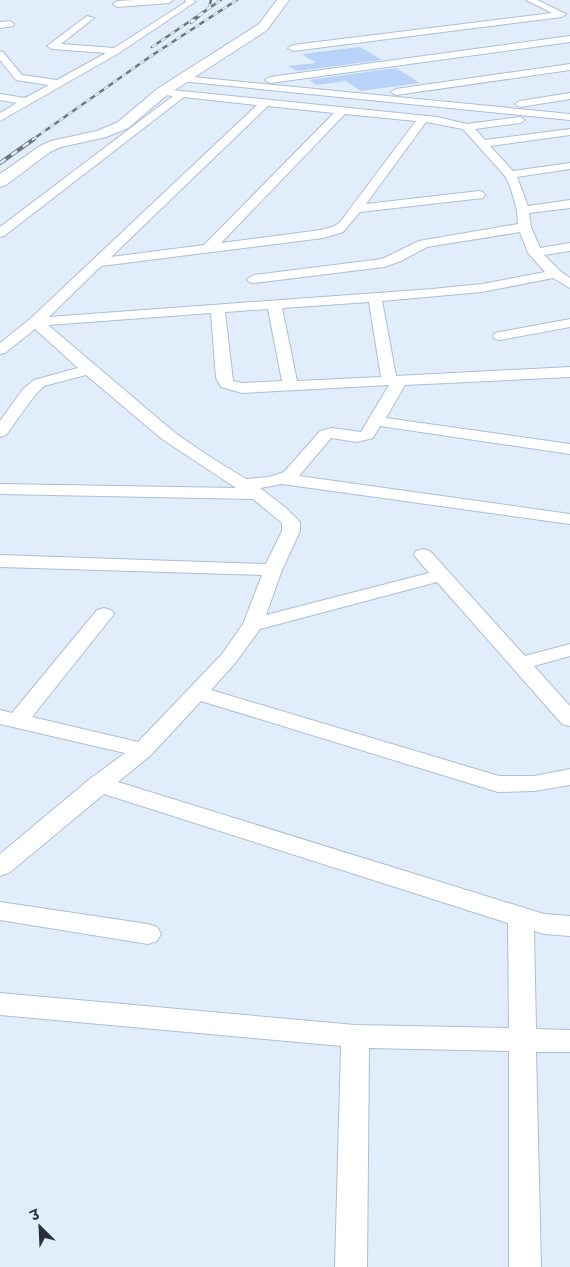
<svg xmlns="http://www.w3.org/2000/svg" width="570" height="1267" viewBox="0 0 570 1267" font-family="Poppins,'Noto Sans Devanagari',sans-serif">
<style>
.building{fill:#b8d3f7}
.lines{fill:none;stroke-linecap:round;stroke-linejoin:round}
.street-casing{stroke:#acbed6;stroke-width:2}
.secondary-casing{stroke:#acbed6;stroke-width:2}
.street{fill:#fff;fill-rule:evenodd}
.secondary{fill:#fff;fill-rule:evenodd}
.rail-far1-casing{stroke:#6d7581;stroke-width:2.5}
.rail-casing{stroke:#6d7581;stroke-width:4}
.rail-far1{stroke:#e2edfb;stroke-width:2;stroke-dasharray:5.5;stroke-linecap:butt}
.rail{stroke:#e2edfb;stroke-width:2.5;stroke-dasharray:7;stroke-linecap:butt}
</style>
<rect width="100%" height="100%" fill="#e2edfb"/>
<!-- building -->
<path class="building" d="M360,47l22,13 -85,11 -9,-5 28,-3 -14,-9z
M396,68l24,15 -59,8 -15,-10 -29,4 -8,-5z"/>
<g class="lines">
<!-- street casing -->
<g class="street-casing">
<path id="street" d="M136,0h37l-4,3 -52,4 -4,-3 4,-3z
M185,0h9l1,2 -76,51 -119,68v-8l17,-10 -17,-3v-6l25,4 24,-13 -33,-5 -16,-20v-9l3,1 19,23 35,5 49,-27 -54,-4 -5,-3 40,-30 7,2 -33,26 53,4 72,-46z
M526,0h11l29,14 -4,3 -269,34 -5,-3 5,-3 259,-32z
M10,21l4,3 -1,2 -13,2v-6z
M570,36v6l-300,41 -5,-3 5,-3z
M570,64v6l-174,25 -5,-3 5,-3z
M183,76l387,38v6l-390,-39v-4z
M162,89l275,28 30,7 53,-7 5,3 -5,3 -45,6 10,11 85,-11v6l-80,11 23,25 57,-8v6l-53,8 11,29 42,-6v8l-41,5 2,14 9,21 30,-5v8l-26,4 16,16 10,7v10l-17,-10 -71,14 -100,9 14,75 174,-9v10l-165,8 -19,33 184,26v10l-190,-28 -7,12 -16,4 -26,-4 -32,38 271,38v10l-288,-40 -22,4 26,20 14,14v9l-18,39 -16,45 163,-42 -15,-18 2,-4 7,-2 7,2 95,105 45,-12v12l-36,10 36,40v20l-8,-2 -125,-142 -177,47 -24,33 -25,28 288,86h35l36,-7v16l-36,6 -36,1 -297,-91 -50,54 -33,27 426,132 26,2v20l-26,-2 -10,-3 2,98 34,1v22h-34l5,215h-32v-216l-140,-3 -2,219h-32l6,-221 -341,-31v-22l355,32 154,3 -1,-105 -404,-129 -95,79 -9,3v-22l91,-76 34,-25 -125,-29v-14l12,3 85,-103 7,-2 7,2 3,4 -82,103 106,25 84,-88 21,-30 19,-49 -262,-8v-12l266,9 16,-33v-8l-29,-24 -253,-5v-10l236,4 -74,-49 -76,-64 -42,11 -9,9 -29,40 -6,2v-16l23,-32 11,-9 44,-12 -43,-39 -30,24 -5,1v-11l30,-24 227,-214 -73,-8 -180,139 -4,1v-10l173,-131 -15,-2 -1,-2zM268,106l66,7 -130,132 -93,12zM345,114l71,7 -76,101 -5,4 -14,4 -100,13zM426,122l37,7 42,47 5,10 7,24 1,14 -99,17 -37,18 -128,16 -7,4 2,3 5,1 130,-16 17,-6 26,-14 93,-15 8,21 17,19 -63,12 -50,5 -383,28 52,-51 222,-28 20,-6 17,-20 123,-14 2,-3 -2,-3 -4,-1 -113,13zM369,302l12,75 -84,4 -15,-73zM268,309l14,72 -40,2 -9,-2 -8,-69zM211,313l5,65 5,9 21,6 147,-8 -28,47 -29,-4 -12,3 -36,41 -15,5 -23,2 -39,-24 -33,-23 -126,-107z
M570,93v6l-50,8 -5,-3 5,-3z
M570,319v8l-70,13 -5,-1 -2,-3 2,-3 5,-1z
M0,902l148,22 9,3 4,7 -4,7 -9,3 -148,-24z"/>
</g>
<!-- secondary casing -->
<g class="secondary-casing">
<path id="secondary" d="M277,0h12l-22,30 -100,65 -39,33 -22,9 -45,10 -11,5 -44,33 -6,2v-13l40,-28 11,-5 46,-10 21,-9 39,-33 102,-65z"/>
</g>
<!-- street -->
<use href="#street" class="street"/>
<!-- secondary -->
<use href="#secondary" class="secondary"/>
<!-- rail-far1 casing -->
<g class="rail-far1-casing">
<path id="rail-far1" d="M191,23l18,-15 2,-8
M152,47l69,-47
M32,140l119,-84 86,-56"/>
</g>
<!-- rail casing -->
<g class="rail-casing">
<path id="rail" d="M0,163l34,-24"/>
</g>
<!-- rail-far1 -->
<use href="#rail-far1" class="rail-far1"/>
<!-- rail -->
<use href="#rail" class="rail"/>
</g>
<!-- north arrow -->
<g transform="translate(40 1227) rotate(336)" stroke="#e2edfb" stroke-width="4" paint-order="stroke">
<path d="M0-4L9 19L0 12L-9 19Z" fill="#29303a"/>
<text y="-8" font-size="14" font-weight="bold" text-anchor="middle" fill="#29303a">उ</text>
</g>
</svg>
